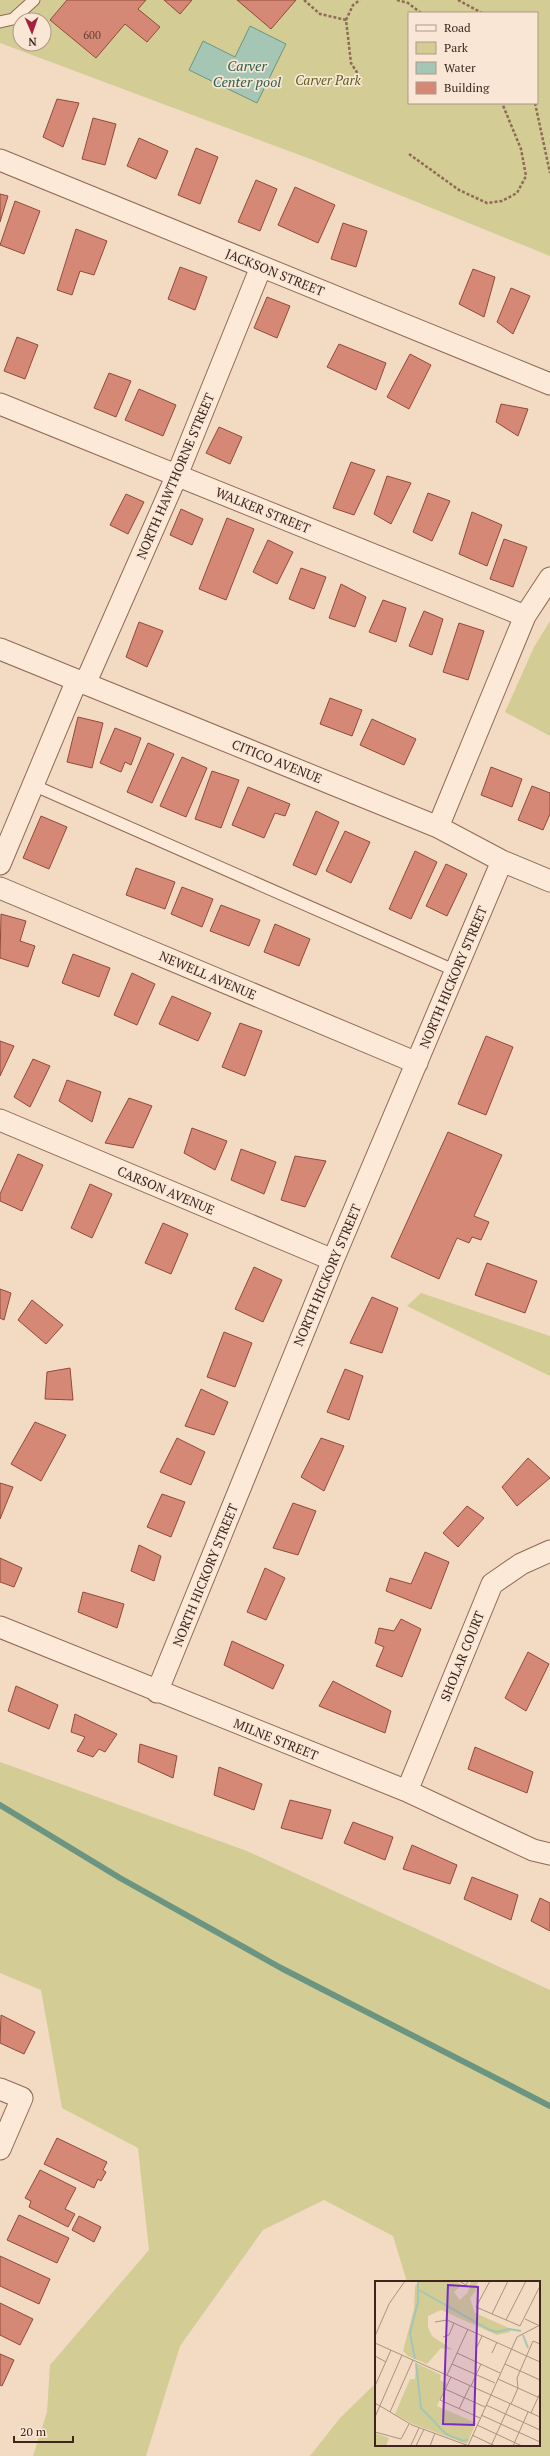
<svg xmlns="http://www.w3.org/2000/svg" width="550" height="2456" viewBox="0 0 550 2456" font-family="'PT Serif',serif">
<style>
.green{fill:#d3cd95;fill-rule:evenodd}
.water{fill:#a5c5b5;stroke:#6b9581}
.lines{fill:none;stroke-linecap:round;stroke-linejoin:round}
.stream{stroke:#6b9581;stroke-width:6}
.building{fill:#d58875;stroke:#924a3a}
.lane-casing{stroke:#906957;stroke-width:13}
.street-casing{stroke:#906957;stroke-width:23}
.path{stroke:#906957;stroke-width:2.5;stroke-dasharray:3 2;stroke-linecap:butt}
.lane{stroke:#fce9d8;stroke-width:11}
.street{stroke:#fce9d8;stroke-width:21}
.labels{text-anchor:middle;stroke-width:3.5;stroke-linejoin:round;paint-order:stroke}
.number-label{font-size:11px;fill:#643e33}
.park-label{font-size:13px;font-style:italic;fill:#5a5d21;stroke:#f9e6d4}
.street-label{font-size:13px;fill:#3e261d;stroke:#f9e6d4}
.water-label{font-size:14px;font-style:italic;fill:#2b5f51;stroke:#f9e6d4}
.inset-river{fill:none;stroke:#a5c5b5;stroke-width:2}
.inset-road{fill:none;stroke:#ab9281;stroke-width:1}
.view{fill:#7b2cbf;fill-opacity:0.15;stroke:#7b2cbf;stroke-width:2}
.inset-edge{fill:none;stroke:#3e261d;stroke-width:2}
</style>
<rect width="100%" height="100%" fill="#f3dac3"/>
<!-- green -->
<path class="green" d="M0,0h550v256l-237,-96 -313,-117zM409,13h128v90h-128zM20,20h24v24h-24z
M550,621v115l-45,-24 29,-65z
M421,1293l129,43v40l-143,-70z
M0,1762l247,89 303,139v466h-240l30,-38 36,-35v62h163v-163h-132l-14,-46 -69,-36 -61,30 -83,116 -34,110h-113l14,-44 3,-47 99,-115 -11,-102 -76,-40 -21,-118 -41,-17z"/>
<!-- water -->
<path class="water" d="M250,26l36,18 -29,59 -68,-33 14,-29 32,16z"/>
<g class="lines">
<!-- stream -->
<path class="stream" d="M0,1805l120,73 161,90 269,138"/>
</g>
<!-- building -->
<path class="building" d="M67,0h79l-8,9 22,18 -13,15 -22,-18 -29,34 -46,-38z
M164,0h28l-12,14z
M237,0h59l-25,29z
M57,99l22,4 -16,44 -20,-10z
M93,118l23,6 -11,41 -23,-6z
M139,138l29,13 -12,28 -29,-13z
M196,148l22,9 -18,47 -22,-9z
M256,180l21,9 -17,42 -22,-9z
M295,187l40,18 -17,38 -40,-18z
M0,194l8,2 -8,26z
M15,201l25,10 -16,43 -24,-9z
M343,223l24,8 -11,36 -25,-8z
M76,229l31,12 -13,34 -14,-4 -8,24 -15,-5z
M180,267l27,10 -12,33 -27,-11z
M473,269l22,8 -11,40 -25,-13z
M511,288l19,8 -17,38 -16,-12z
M267,297l23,9 -13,32 -23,-10z
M17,337l21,8 -13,34 -21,-8z
M339,344l47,19 -10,27 -49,-23z
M410,354l21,11 -22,44 -22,-12z
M109,373l22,8 -15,36 -22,-9z
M139,389l37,16 -13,31 -38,-16z
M501,404l27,5 -10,27 -22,-14z
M219,427l23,10 -12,27 -24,-11z
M351,462l24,8 -21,45 -21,-7z
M387,476l24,7 -20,41 -17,-10z
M428,493l22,8 -18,40 -19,-9z
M126,494l18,8 -16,32 -18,-9z
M181,509l22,10 -11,26 -22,-10z
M472,512l30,13 -15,41 -28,-12z
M227,518l27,11 -28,71 -27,-11z
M504,539l23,8 -14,40 -23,-8z
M268,540l25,12 -16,32 -24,-12z
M301,568l25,9 -12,32 -25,-10z
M341,584l25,13 -11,30 -26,-9z
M383,600l23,8 -10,34 -27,-10z
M424,611l19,8 -11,36 -23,-9z
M139,622l24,9 -16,36 -21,-10z
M459,623l25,8 -16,49 -25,-8z
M330,698l32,12 -10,26 -32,-12z
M78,717l25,6 -11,45 -25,-6z
M372,719l44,20 -12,26 -44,-20z
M115,728l26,10 -10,27 -6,-3 -4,10 -21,-9z
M148,743l26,11 -22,49 -25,-11z
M182,757l25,11 -21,49 -26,-11z
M491,767l31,12 -10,28 -31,-12z
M212,771l27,9 -18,48 -26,-9z
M532,786l18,7v21l-7,16 -25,-10z
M248,787l42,17 -5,12 -10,-3 -11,25 -32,-13z
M316,811l23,11 -23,53 -23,-10z
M41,816l26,11 -18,42 -26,-11z
M345,831l25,11 -19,41 -25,-12z
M415,851l22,11 -26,57 -22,-10z
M446,864l21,10 -20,42 -21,-10z
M136,868l39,14 -10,27 -39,-14z
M182,887l31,12 -11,28 -31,-13z
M221,905l39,15 -11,26 -39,-15z
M1,914l25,7 -6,20 15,5 -7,21 -28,-9z
M275,924l35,15 -11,27 -35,-14z
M73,954l37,14 -11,29 -37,-14z
M132,973l23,11 -18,41 -23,-10z
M172,996l39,17 -13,28 -39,-17z
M240,1023l22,8 -17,45 -23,-9z
M486,1036l27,11 -27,68 -28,-11z
M0,1041l14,5 -14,30z
M33,1059l17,7 -20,41 -16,-10z
M67,1080l34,12 -9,30 -33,-21z
M129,1098l23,8 -19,42 -28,-5z
M192,1128l35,13 -12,29 -31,-17z
M448,1132l54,23 -28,61 15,6 -8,18 -9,-3 -3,6 -12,-5 -18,41 -48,-22z
M241,1149l35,13 -12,32 -33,-14z
M18,1154l25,11 -21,46 -22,-10v-7z
M295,1156l31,5 -21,46 -24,-7z
M90,1184l22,10 -20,44 -21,-10z
M163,1223l25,11 -17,40 -26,-11z
M487,1263l50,18 -12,32 -50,-18z
M254,1267l28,13 -19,42 -28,-13z
M0,1289l11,4 -7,27 -4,-2z
M372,1297l26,11 -16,45 -32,-10z
M32,1300l31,25 -17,19 -28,-24z
M224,1332l28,11 -17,44 -28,-10z
M70,1368l3,32 -28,-1 2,-27z
M345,1369l18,7 -14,44 -22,-8z
M201,1389l27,13 -14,33 -29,-9z
M35,1422l31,13 -25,46 -30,-17z
M177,1438l28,14 -14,33 -31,-13z
M321,1438l23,8 -20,45 -23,-14z
M528,1458l22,20 -33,28 -15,-19z
M0,1483l13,4 -13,32z
M162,1494l23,8 -14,35 -24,-10z
M293,1503l23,8 -18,44 -25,-7z
M467,1506l17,12 -26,29 -15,-14z
M139,1545l22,11 -7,25 -23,-10z
M425,1552l24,10 -18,47 -45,-18 4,-13 21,6z
M0,1558l22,10 -8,19 -14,-5z
M265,1568l20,10 -19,42 -19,-8z
M83,1592l41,12 -7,24 -39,-16z
M401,1619l20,10 -19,48 -26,-11 8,-19 -9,-4 4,-15 15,3z
M232,1641l52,24 -11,24 -49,-24z
M528,1652l21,12 -23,47 -21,-13z
M333,1681l58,30 -6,22 -66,-27z
M16,1686l42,19 -9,24 -41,-18z
M75,1714l42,20 -12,18 -6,-3 -6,8 -16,-6 8,-14 -14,-5z
M140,1744l37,12 -4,22 -35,-16z
M475,1747l58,25 -6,21 -59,-24z
M219,1767l43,17 -8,26 -40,-15z
M290,1800l41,10 -9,29 -41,-11z
M353,1822l40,15 -8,23 -41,-17z
M412,1845l45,20 -7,19 -47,-15z
M472,1877l46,18 -7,25 -47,-21z
M540,1898l10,5v28l-19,-10z
M1,2015l34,17 -11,22 -24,-11z
M57,2138l50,24 -4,8 3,2 -5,9 -3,-2 -4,9 -50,-24z
M40,2170l36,18 -11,21 10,5 -7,13 -39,-20 2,-6 -6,-3z
M19,2215l50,23 -12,25 -50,-23z
M79,2216l22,11 -7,15 -22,-12z
M0,2256l50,23 -11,25 -39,-18z
M0,2303l33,16 -13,26 -20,-10z
M0,2354l14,6 -12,26 -2,-1z"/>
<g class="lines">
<!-- lane casing -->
<g class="lane-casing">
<path id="lane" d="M0,22l13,-3 21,-19
M33,785l423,186"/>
</g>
<!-- street casing -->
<g class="street-casing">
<path id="street" d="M0,160l550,224
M0,404l525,212
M0,649l438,178 64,34 48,20
M85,684l92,-209 84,-208
M438,827l87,-211 25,-38
M0,864l77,-184
M0,888l417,175
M0,1120l333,140
M0,1627l407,164 126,59 17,4
M157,1692l176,-432 169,-399
M407,1791l85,-207 29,-20 29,-13
M0,2089l22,9 -22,51"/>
</g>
<!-- path -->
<path class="path" d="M304,0l16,14 26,6 5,43 7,11
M397,0l11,3 13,10
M458,0l24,13
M346,20l7,-15 7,-5
M535,103l15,70
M409,154l50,36 28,13 15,-2 15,-8 9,-17 -5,-27 -19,-46"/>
<!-- lane -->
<use href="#lane" class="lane"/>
<!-- street -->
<use href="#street" class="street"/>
</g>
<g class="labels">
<!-- number labels -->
<g class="number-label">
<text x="92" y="39">600</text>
</g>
<!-- park labels -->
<g class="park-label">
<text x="328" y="85">Carver Park</text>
</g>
<!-- street labels -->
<g class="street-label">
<text transform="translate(275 272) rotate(22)" y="5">JACKSON STREET</text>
<text transform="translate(175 476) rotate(-67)" y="5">NORTH HAWTHORNE STREET</text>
<text transform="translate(263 510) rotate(22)" y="5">WALKER STREET</text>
<text transform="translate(277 761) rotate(22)" y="5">CITICO AVENUE</text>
<text transform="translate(208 975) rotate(23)" y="5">NEWELL AVENUE</text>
<text transform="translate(453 977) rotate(-67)" y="5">NORTH HICKORY STREET</text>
<text transform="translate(166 1190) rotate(23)" y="5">CARSON AVENUE</text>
<text transform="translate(327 1275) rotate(-67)" y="5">NORTH HICKORY STREET</text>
<text transform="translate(205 1575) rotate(-68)" y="5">NORTH HICKORY STREET</text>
<text transform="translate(462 1656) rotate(-68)" y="5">SHOLAR COURT</text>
<text transform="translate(276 1739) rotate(22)" y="5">MILNE STREET</text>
</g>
<!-- water labels -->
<g class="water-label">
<text x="247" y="71">Carver<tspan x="247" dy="16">Center pool</tspan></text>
</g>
</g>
<!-- overview -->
<g transform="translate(375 2281)">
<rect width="165" height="165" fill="#f3dac3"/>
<path d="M45,0h36l6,4 -8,7 6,8 8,-8 3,-11h7l-3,11 -5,6 5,15 36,16 -1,3 -13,3 -56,-25 -13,6v11l4,9 21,14 -12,-2 -14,16 -19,-8 -5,-5 11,-42 1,-23zM41,82l25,12 -1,5 7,4 -10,22 39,17 -9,21 -54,-20 -18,-10 15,-35h5zM0,152l14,5 -3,8h-11z" fill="#d3cd95"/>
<path class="inset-river" d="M44,9l71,40 7,2 12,-3 12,2M148,54l5,13M40,78l-5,-26 8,-31v-21M41,82l5,45 25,26 17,7 5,-1"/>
<path class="inset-road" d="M84,0l7,4 2,-4M115,0l-14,26 44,19 20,-40M117,33l16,-33M150,38l15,7M131,39l20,-39M60,41l12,-2 93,42M0,55l14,-32 16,-23M68,56l6,-2 5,-12M0,62l165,74M102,66l5,-11M82,72l43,20M117,72l5,-11M0,75l11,6M77,83l43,19M130,83l35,16M72,94l21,-46M76,96l-11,23 40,18M123,98l42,19M0,105l16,-36M96,105l10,-22M70,108l40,18M0,122l37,22 57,21M136,123l7,-16 -1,-10 16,-37 7,3M111,124l54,25M84,128l11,-23M15,131l23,-52M156,132l9,-20M106,134l59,27M0,136l27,-62M102,144l45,21M0,151l26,7 8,-15M97,154l23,11M36,164l8,-17M41,165l8,-17M55,165l5,-13M93,165l49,-109 23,-12M116,165l19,-42M138,165l15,-34"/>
<path class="view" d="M73,4l30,2 -4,138 -31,-1z"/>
<rect width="165" height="165" class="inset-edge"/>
</g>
<!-- legend -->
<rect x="408" y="12" width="130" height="92" fill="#f9e6d4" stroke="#ae998b"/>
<rect x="416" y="25" width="20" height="6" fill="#fce9d8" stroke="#ae998b"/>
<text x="444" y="32" font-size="12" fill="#3e261d">Road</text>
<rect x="416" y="42" width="20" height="12" fill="#d3cd95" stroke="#ae998b"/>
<text x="444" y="52" font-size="12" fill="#3e261d">Park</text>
<rect x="416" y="62" width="20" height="12" fill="#a5c5b5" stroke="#ae998b"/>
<text x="444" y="72" font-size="12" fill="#3e261d">Water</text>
<rect x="416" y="82" width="20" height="12" fill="#d58875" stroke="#ae998b"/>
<text x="444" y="92" font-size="12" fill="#3e261d">Building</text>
<!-- north arrow -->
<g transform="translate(32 32) rotate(178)"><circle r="19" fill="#f9e6d4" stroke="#ae998b"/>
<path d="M0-3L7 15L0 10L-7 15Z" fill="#a5203e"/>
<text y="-6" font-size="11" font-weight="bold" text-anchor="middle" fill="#3e261d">N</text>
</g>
<!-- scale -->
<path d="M14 2436v6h59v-6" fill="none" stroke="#3e261d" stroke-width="2"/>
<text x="20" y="2436" font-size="12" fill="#3e261d" stroke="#f9e6d4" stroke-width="3" paint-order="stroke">20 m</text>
</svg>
